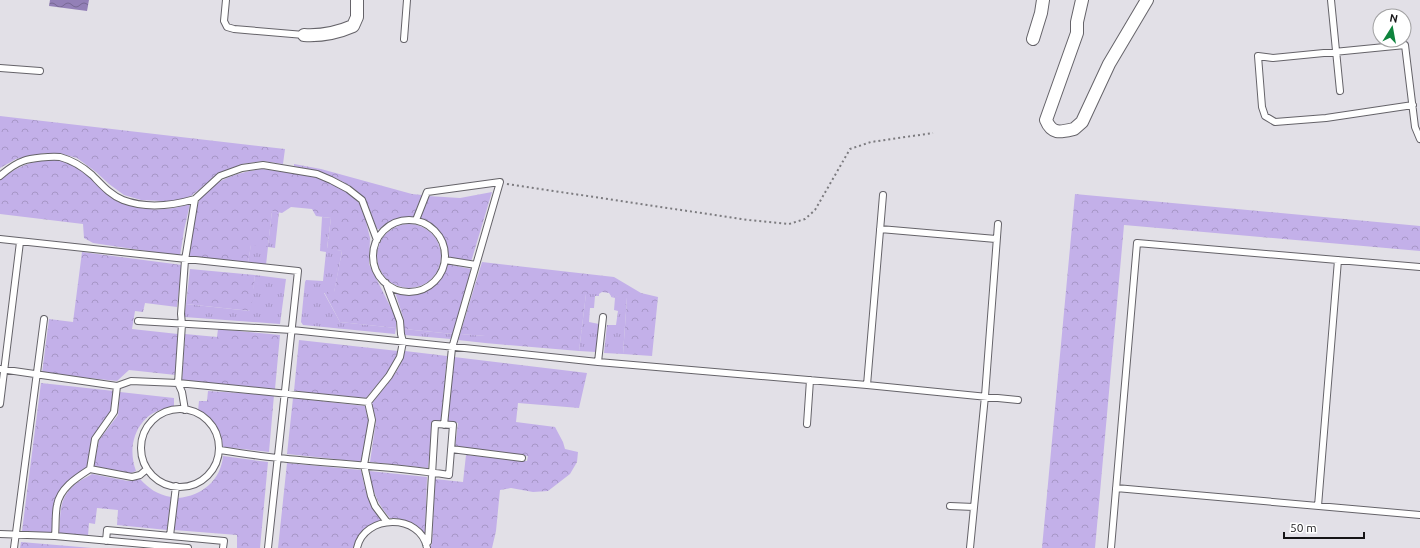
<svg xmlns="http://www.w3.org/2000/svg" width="1420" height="548" viewBox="0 0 1420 548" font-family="Ubuntu,sans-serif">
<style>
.grass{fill:url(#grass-tufts)}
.forest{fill:url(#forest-crowns)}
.water{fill:url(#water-waves)}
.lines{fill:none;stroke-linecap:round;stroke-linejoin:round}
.service-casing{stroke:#656369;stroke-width:8}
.minor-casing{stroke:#656369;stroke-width:14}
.path{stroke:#7c7b7f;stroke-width:2;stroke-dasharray:2 3;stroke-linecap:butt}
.service{stroke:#fff;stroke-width:6}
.minor{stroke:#fff;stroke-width:12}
</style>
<defs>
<pattern id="grass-tufts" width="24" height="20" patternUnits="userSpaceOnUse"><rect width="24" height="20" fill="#c3b0e9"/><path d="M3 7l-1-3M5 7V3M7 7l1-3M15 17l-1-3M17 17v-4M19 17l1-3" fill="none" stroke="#a796c7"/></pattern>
<pattern id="forest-crowns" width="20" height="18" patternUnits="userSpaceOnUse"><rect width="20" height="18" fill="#c3b0e9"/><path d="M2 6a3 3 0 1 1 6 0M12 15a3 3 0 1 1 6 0" fill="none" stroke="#a796c7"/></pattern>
<pattern id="water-waves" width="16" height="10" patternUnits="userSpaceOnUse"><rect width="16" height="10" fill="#9380b7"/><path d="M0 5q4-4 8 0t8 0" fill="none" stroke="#776894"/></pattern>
</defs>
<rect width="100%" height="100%" fill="#e2e0e7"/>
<!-- grass -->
<path class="grass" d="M272,211l7,1 -4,36 -7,-1 -2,18 -18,-2 3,-19 17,1z
M322,217l9,1 -4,30 15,3 -8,42h-10l16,29 56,6 -1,6 -92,-9 -2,-3 4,-40 1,-2 17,1 3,-29 -6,-1z
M255,275l31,4 -6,45 -96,-7 2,-13 64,7z
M586,294h13v2h-4l-1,12h-4l-1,14 10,2 -3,28 -17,-1z
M611,296l16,1 -4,57 -19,-1 3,-28h9l2,-14 -4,-1 1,-12 -4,-1z
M404,329l49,5 -2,5 -47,-4z
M460,334l26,2 -1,7 -27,-3z"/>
<!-- forest -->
<path class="forest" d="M0,116l285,33 -2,15 -20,-3 -21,3 -22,9 -29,23 -15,5h-15l-20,-1 -17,-5 -15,-11 -13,-12 -19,-14 -18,-5h-14l-29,6 -16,9z
M59,159c18,7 31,18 46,30 5,4 10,10 16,13 22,10 48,9 69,2l-6,26 -4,26 -87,-13 -9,-5 -1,-14 -83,-10v-34c19,-15 34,-20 59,-21z
M294,164l27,5 91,25 10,1 -8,23c-15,0 -23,3 -34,12l-4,-2c-3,-10 -7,-21 -13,-29 -15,-21 -45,-28 -69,-33z
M262,169l54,7 31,15 11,9 7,17 5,21 -1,26 27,54v10l-56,-6 -16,-30h10l8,-41 -15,-2 4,-31 -15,-2 -4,-7 -21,-2 -9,6 -10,-2 -4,35 -17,-1 -3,18 -59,-7c3,-17 3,-39 10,-55 1,-3 3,-5 5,-7 16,-17 36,-22 58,-25z
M492,192l-21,70 -23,-5c-3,-20 -9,-31 -28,-38l8,-23 32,2z
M1075,194l345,32v25l-296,-26 -29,323h-53z
M377 256a32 32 0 1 1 64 0a32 32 0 1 1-64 0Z
M82,252l100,13 -5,42 -32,-4 -2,9 -8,-1 -3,18 46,5 -2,41 -47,-5 -12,11 -75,-8 7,-54 24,3z
M482,262l132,15 27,16 17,4 -6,59 -29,-2 4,-56 -16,-2 -2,-3 -7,-1 -3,2h-13l-7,57 -94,-8v-7l-25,-2z
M447,264l24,5 -18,65 -49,-5v-9l-9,-28c4,-1 9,1 13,1 18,2 35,-11 39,-29z
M190,269l65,6 -4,36 -65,-7z
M218,329l62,6 -5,54 -93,-8 3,-47 32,3z
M299,340l99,11c-4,16 -22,35 -32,47l-72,-7z
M405,351l42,5 -6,66h-8l-5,46 -58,-6 6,-41 -4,-18c12,-15 29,-32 33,-52z
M454,357l133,16 -8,35 -61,-5 -2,19 39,5 8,15 2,7 13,3 -1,10 -7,12 -22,17 -15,1 -22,-4 -11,2 -4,41 -4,17h-61l-1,-2 2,-2 3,-65 28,3 3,-27 61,6 1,-5 -73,-9 3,-24 -11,-2z
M41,383l73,8 -2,20 -19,25 -7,34 -31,31 -3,32 -30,-2z
M208,391l66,4 -5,57 -46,-5c-2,-16 -11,-29 -25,-36l1,-10h8z
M120,392l54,6v9c-34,2 -49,35 -38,64l-5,2 -37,-7 5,-26 19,-25z
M293,398l72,8 4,17 -6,39 -76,-8z
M223,456l45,6 -8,86h-23v-13l-63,-5 4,-32c24,-2 43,-18 45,-42z
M287,463l74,7c5,22 6,32 21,50 -15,4 -24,14 -29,28h-75z
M369,471l58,6 -2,59c-8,-12 -21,-18 -35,-18 -13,-14 -18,-29 -21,-47z
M92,474l36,7 12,-2c8,9 18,16 31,18l-4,33 -50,-5 1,-15 -21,-2 -2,16 -6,-1 -1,13 -29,-2c2,-23 -1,-37 19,-52 4,-3 10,-5 14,-8z
M21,542l71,6h-72z"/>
<!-- water -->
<path class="water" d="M50,0h39l-2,11 -38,-5z"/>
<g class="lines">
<!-- service casing -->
<g class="service-casing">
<path id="service" d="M226,0l-2,21 3,6 7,2 70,6
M1331,0l9,91
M404,39l3,-39
M0,68l40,3
M1413,105l-87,13 -51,4 -10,-6 -3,-9 -4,-51 15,2 132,-13 10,82 5,12
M0,176c7,-6 14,-12 23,-15 8,-3 28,-5 37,-4 11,3 23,10 32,18 9,9 18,20 31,25 24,9 48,6 72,-1
M416,220l11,-28 73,-10 -48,166 -8,77
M373 256a36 36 0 1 1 72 0a36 36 0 1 1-72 0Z
M880,229l116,10
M0,239l298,32 -30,277
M445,260l31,5
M138,321l154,9 306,32 269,23 151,15
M598,362l5,-45
M0,369l117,17 14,-5 47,2 190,19 21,-26 11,-19 3,-15 -2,-8 -1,-13 -14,-38
M867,385l16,-190
M368,402l4,18 -8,45 7,31 4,10 12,16
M0,404l20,-162
M141 448a39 39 0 1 1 78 0a39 39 0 1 1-78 0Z
M185,410l-3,-18 -4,-9 4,-59 -1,-10 4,-54 10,-61 25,-23 22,-8 21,-3 54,9 14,6 17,9 14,11 15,40
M807,424l3,-44
M451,449l71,9
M220,450c19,3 38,6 58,8 57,6 114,8 171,17l4,-50 -18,-1 -7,118 -2,2
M90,469l5,-30 19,-27 3,-26
M1116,488l304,27
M950,506l24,1
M1318,506l20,-246
M0,534l55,2 133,12
M55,536c1,-10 0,-21 2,-31 3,-17 19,-27 33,-36l42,8 8,-2 7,-6
M170,536l6,-50
M106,541l1,-11 117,11 -1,7
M14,548l30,-229
M357,548c7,-34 64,-35 70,0
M970,548l15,-152 13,-172
M1111,548l26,-305 283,24"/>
</g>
<!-- minor casing -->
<g class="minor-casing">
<path id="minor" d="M1082,0l-5,22v11l-31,87c6,15 15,12 28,9l8,-7 27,-58 38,-64
M304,35c17,1 33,-2 49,-9l4,-9v-17
M1033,39l8,-26 2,-13"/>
</g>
<!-- path -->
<path class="path" d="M507,184l241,36 41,4 16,-5 10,-9 35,-61 21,-7 62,-9"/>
<!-- service -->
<use href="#service" class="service"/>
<!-- minor -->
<use href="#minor" class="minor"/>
</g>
<!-- north arrow -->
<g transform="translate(1392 28) rotate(11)"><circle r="19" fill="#ffffff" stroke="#a1a1a2"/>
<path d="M0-3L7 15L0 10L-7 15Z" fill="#0f843d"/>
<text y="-6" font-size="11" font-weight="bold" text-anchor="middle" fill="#151416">N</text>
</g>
<!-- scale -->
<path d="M1284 532v6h80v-6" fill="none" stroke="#151416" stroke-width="2"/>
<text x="1290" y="532" font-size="12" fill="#151416" stroke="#ffffff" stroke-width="3" paint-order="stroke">50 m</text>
</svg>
